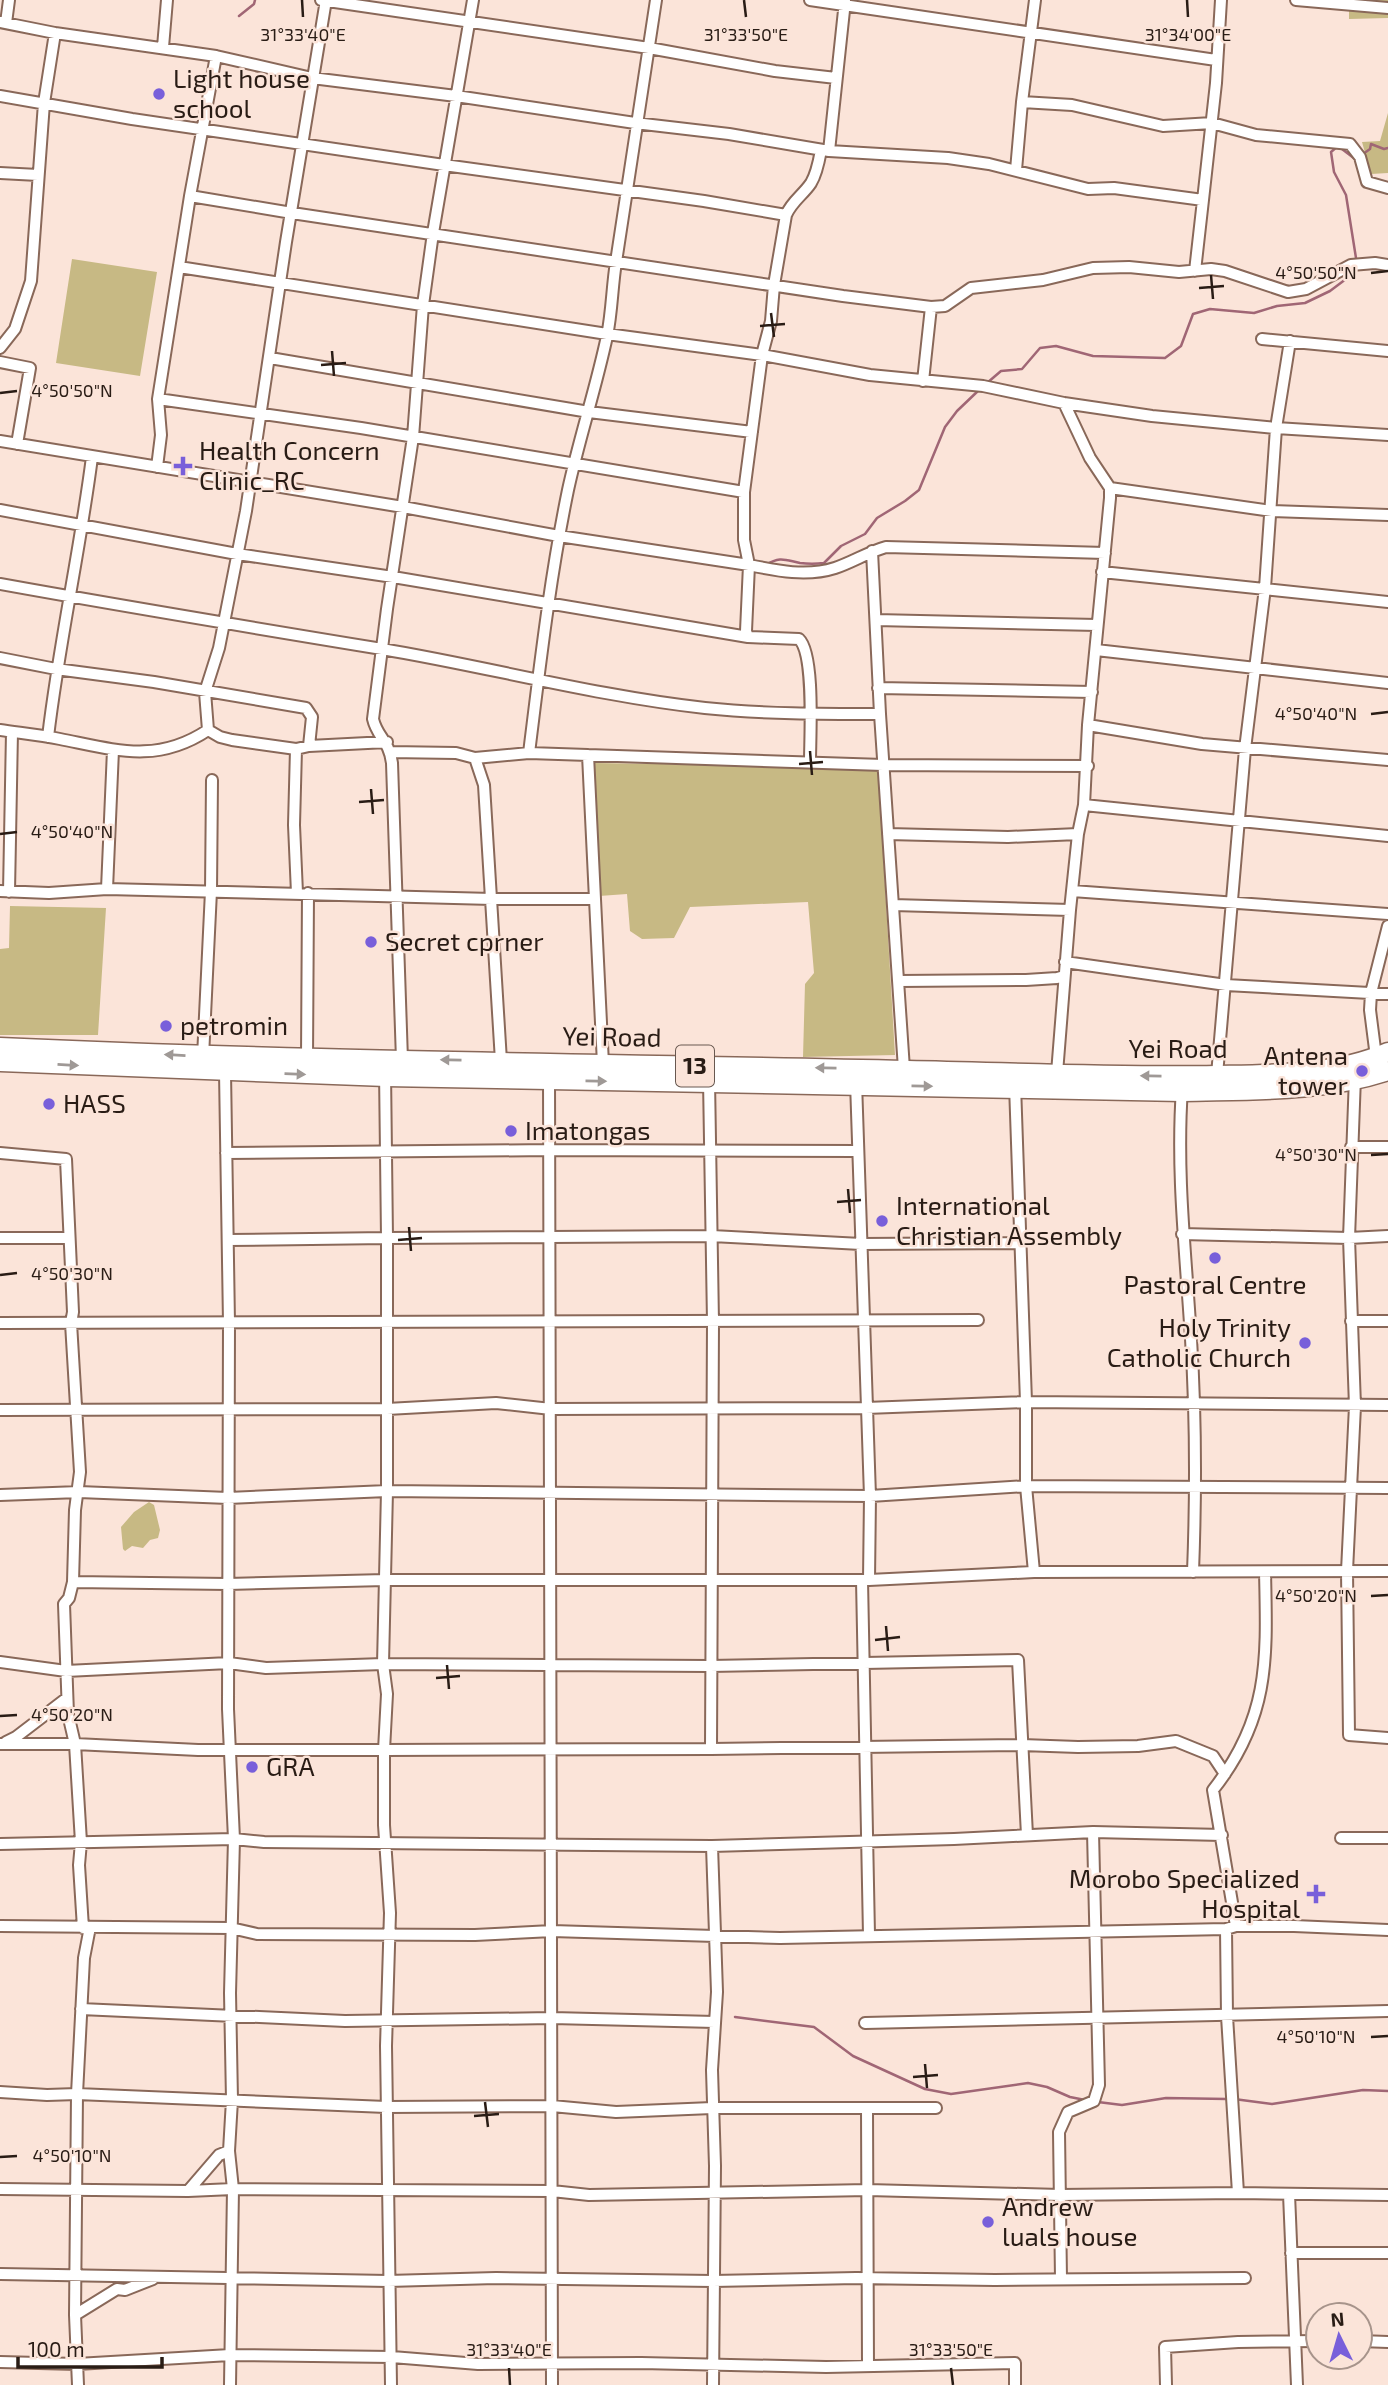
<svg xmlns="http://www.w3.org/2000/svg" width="1388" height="2385" viewBox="0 0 1388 2385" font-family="'Exo 2',sans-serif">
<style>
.green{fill:#c7b984}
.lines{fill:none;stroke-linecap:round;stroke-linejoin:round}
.stream{stroke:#a06675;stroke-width:2.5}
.minor-casing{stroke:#896859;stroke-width:14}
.primary-casing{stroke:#896859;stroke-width:21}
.minor{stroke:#fff;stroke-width:10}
.primary{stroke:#fff;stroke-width:18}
.oneway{fill:#9f9996}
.ticks{fill:none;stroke:#291c15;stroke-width:2.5}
.poi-dot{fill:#785fda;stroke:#fbe4d9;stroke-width:2.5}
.labels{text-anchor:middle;stroke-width:5;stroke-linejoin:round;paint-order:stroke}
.shield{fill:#fbe4d9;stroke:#685850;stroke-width:2}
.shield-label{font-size:24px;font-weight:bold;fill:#291c15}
.poi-label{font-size:26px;fill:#291c15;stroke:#fbe4d9;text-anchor:start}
.street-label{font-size:26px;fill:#291c15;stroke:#fbe4d9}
.ticks-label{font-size:18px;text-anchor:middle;fill:#291c15;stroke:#fbe4d9;stroke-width:5;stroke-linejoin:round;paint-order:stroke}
</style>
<rect width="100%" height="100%" fill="#fbe4d9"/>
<!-- green -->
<path class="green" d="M1359,0h29v18l-39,1v-18z
M1388,113v60l-17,1 -9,-32 18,-1z
M72,259l85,13 -17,104 -84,-13z
M593,763l285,4 17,288 -92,2 2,-73 9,-11 -6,-71 -118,5 -16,31 -32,1 -12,-8 -3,-37 -28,2z
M10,906l96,2 -8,127h-98v-86l9,-1z
M149,1502l5,3 6,25 -2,8 -8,2 -7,8 -11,-2 -7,5 -2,-2 -2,-22 13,-15z"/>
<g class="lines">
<!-- stream -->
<path class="stream" d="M239,16l15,-12 1,-4
M1363,154l7,-5 1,-5 13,5 4,-1
M1355,262l1,-4 -10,-63 -12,-23 -3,-20 7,-6 17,13
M987,383l14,-12 21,-2 18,-21 16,-2 37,10 72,2 16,-12 12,-32 17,-5 44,4 23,-7 28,-3 25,-12 20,-15 3,-8
M766,565c14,-9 19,-5 34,-2 8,1 16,1 24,0l17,-17 24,-12 12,-16 28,-17 14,-11 26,-63 12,-16 22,-21
M735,2017l79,10 39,29 72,33 26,5 77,-11 19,4 23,10 15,3
M1234,2099l38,5 91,-14 25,1
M1098,2102l24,3 44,-7 61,1"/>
<!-- minor casing -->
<g class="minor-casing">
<path id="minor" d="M321,0l328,48 126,23 61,7
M326,0l-40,242 -40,269 -27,137 -14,44 3,38 12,7 12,3 64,9 13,-3 78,-4
M810,0l406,60
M1296,0l92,8
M0,22l55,11 161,23 96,22 144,18 179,27 94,11 100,17 119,7 41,6 99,25 26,-1 89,12 13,-117 5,-83
M6,23l3,-23
M163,47l4,-47
M0,96l132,23 312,46 260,36 82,14
M1022,102l50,3 91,21 49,-3 44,12 94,9 10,13 7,25 21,6
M829,151l16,-150
M1016,170l6,-68 13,-102
M0,173l38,2
M190,196l102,17 551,83 88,11 14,-1 26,-18 72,-8 50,-12 36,-1 50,5 32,-3 14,2 63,21 18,-3 45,-24 24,-2 13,2
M179,267l428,67 155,21 108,20 113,11 81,17 88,13 124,12 112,7
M1195,271l8,-71
M1262,339l126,12
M0,348l15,-19 16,-48 13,-178 11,-70
M270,358l319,54 163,20
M0,362l30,6 -13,76
M923,381l8,-74
M158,399l203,29 383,64
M0,441l403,66 156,29 190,29c29,6 58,12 86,3 18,-6 33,-16 51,-21l219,6
M157,467l4,-32 -3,-36 32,-203 26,-140
M1110,488l162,23 116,4
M0,510l237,44 156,23 355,60
M872,551l8,163 24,355
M1102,572l286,30
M0,584c127,23 254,44 382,65 107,18 214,47 323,59 58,6 117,6 175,6
M876,620l221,5
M1096,650l292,33
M0,658l56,11 98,13 152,26 6,9 -3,29
M878,688l214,4
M1088,725l114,19 186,16
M0,730c20,3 40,5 60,9 56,11 97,25 148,-9
M48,737c11,-94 32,-186 44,-280
M296,749l-2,76 3,68
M390,752l66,1 19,5 9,27 17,276
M529,753c11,-88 21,-176 39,-263 11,-51 28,-102 39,-154 5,-24 5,-49 9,-74 14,-87 26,-175 40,-262
M588,755l15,309
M475,758l54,-5 354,12 205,1
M810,761c0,-24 5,-107 -11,-122l-51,-2 -2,-6 3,-66 -5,-25v-48l18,-137 9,-34 3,-36 12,-70c6,-14 17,-20 25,-32 6,-10 8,-22 10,-33
M1084,805l304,31
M888,834l120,3 70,-3
M107,889l6,-139
M0,891l49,2 58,-4 385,10h103
M1072,891l316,23
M9,892l3,-160
M893,905l177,5
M1065,962l161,23 162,9
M899,981l127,-1 31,-2 7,-2
M203,1057l8,-166 1,-111
M1376,1057l-6,-47 1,-17 17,-67
M307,1059l1,-166
M402,1060l-10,-297c-3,-23 -15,-26 -19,-44l14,-110 26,-172 10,-132 10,-72 40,-233
M225,1072l4,251 -1,386 6,130 -4,154 2,107 -3,51 4,38 -3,196
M1057,1073l13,-163 8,-76 6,-29 4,-80 22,-227v-10l-20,-30 -26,-55
M549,1075l3,1310
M1217,1075l28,-326 20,-161 11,-160 14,-87
M1355,1077l-6,161 6,168 -8,165 2,164 39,3
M709,1080l4,242 -2,427
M856,1082l14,414 -1,84
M1015,1085l11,317v84l8,86
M1182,1089c-6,83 4,167 9,250 5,78 5,155 2,233
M1351,1147h37
M0,1153l66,6 7,153 -2,11 9,149 -5,38 -2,72 -4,16 -5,6 4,110 7,30 6,98 -2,23 4,63
M226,1153l324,-3 308,1
M1182,1234l167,4 39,-2
M0,1238h69
M228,1240l159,-2 -2,-167
M1351,1321h37
M0,1323l978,-3
M0,1410l387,-1 109,-6 55,6 315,-1 160,-6 362,3
M0,1495l79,-3 149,6 159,-7 483,5 156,-10 362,2
M862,1580l7,355
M73,1582l155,2 157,-4h484l165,-8 354,-1
M0,1662l66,9 163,-8 37,5 117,-4 327,2 308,-6 9,175
M6,1742l10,-5 51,-39
M0,1744h75l123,6h186l327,-1 311,-4 56,2 60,-1 38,-5 37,15 12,18
M1341,1838h47
M0,1844l234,-5 30,3 448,4 242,-7 139,-7 129,3
M712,1846l5,146 -5,78 3,96 -2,219
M0,1926l231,2 26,6 218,1 77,-4 228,7 446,-9 10,-3h58l94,4
M1236,1926l-23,-136c57,-72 54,-131 52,-218
M90,1927l-6,31 -7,136 309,13 166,-1 64,6 96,-4h224
M1226,1929l1,87 11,177
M81,2009l264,12 207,-3 163,4
M865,2023l523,-12
M0,2092l47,3 30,-1 -2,221 3,70
M867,2108l1,258
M0,2189l188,2 45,-2 319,2 37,4 279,-5 192,5 178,-2 150,2
M188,2191l31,-36 10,-4
M1289,2194l8,191
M1291,2253h97
M0,2274l388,7 108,-3 217,3 143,-3 139,2 250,-2
M1061,2279l-2,-147 9,-20 26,-11 5,-16 -6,-253
M75,2315l42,-26 8,1 28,-11
M1360,2341l28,1
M0,2362l77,2 153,-9 162,2 86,7 163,-1 185,4 189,-4v22
M391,2385l-5,-339 4,-133 -6,-88v-75l3,-56 -4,-30 4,-173v-253l325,-2 149,8 159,-1
M1166,2385l-1,-38 73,-5 80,-1"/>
</g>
<!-- primary casing -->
<g class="primary-casing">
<path id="primary" d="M0,1047c303,14 606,16 908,23 103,2 206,7 308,5 57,-1 119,0 172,-23
M0,1062l386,15 796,15c68,-2 141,1 206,-21"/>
</g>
<!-- minor -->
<use href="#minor" class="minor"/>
<!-- primary -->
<use href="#primary" class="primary"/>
</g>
<!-- one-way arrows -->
<defs><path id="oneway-solid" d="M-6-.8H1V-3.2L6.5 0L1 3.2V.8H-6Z" transform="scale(1.75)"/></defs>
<g class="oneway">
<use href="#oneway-solid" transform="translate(175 1055) rotate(-177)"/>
<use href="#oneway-solid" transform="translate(451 1060) rotate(-179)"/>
<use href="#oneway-solid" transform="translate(68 1065) rotate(3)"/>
<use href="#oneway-solid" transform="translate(826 1068) rotate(-179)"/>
<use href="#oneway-solid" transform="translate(295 1074) rotate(2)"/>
<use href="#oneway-solid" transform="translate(1151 1076) rotate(-179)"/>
<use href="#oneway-solid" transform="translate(596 1081) rotate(1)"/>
<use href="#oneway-solid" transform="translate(922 1086) rotate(1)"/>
</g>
<!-- ticks -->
<path class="ticks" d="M302,0l1,17M744,0l2,17M1187,0l1,17M1371,273l17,-2M1211,275l2,24M1199,288l25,-2M771,313l3,24M760,326l25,-2M332,351l2,25M321,365l25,-2M0,393l17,-2M1371,714l17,-2M810,751l2,24M799,764l24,-2M371,789l2,25M359,802l25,-2M0,834l17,-2M1371,1155l17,-1M848,1189l2,24M837,1202l24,-2M409,1227l2,24M398,1240l24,-2M0,1275l17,-2M1371,1596l17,-1M886,1626l2,25M875,1640l25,-3M447,1665l2,24M436,1678l24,-2M0,1716l17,-1M1371,2037l17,-1M925,2064l2,24M913,2077l25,-2M485,2102l3,25M474,2116l25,-2M0,2157l17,-1M509,2368l1,17M951,2368l2,17"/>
<!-- markers -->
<g class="poi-dot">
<circle cx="159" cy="94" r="7"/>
<path d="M179.5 455.5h7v7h7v7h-7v7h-7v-7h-7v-7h7z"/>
<circle cx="371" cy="942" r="7"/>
<circle cx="166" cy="1026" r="7"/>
<circle cx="1362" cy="1071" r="7"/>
<circle cx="49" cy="1104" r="7"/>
<circle cx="511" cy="1131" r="7"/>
<circle cx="882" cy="1221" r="7"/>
<circle cx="1215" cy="1258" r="7"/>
<circle cx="1305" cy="1343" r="7"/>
<circle cx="252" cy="1767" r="7"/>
<path d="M1312.5 1883.5h7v7h7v7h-7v7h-7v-7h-7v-7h7z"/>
<circle cx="988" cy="2222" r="7"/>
</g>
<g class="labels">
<!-- shield labels -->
<rect class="shield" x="676" y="1045.5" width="38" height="41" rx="5"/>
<g class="shield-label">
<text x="695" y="1074">13</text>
</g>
<!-- poi labels -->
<g class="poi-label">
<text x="173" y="88">Light house<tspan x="173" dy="30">school</tspan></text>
<text x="199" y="460">Health Concern<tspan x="199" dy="30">Clinic_RC</tspan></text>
<text x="385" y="951">Secret cprner</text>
<text x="180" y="1035">petromin</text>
<text x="1348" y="1065" text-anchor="end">Antena<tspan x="1348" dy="30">tower</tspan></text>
<text x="63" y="1113">HASS</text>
<text x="525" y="1140">Imatongas</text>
<text x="896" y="1215">International<tspan x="896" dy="30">Christian Assembly</tspan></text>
<text x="1215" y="1294" text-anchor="middle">Pastoral Centre</text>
<text x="1291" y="1337" text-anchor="end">Holy Trinity<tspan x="1291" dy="30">Catholic Church</tspan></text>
<text x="266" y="1776">GRA</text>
<text x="1300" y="1888" text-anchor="end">Morobo Specialized<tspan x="1300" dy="30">Hospital</tspan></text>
<text x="1002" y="2216">Andrew<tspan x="1002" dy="30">luals house</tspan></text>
</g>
<!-- street labels -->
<g class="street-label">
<text transform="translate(612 1037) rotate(1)" y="9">Yei Road</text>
<text x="1178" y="1058">Yei Road</text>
</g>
</g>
<g class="ticks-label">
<text x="303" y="41">31°33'40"E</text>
<text x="746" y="41">31°33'50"E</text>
<text x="1188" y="41">31°34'00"E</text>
<text x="1316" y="279">4°50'50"N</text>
<text x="72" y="397">4°50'50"N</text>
<text x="1316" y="720">4°50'40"N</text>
<text x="72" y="838">4°50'40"N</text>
<text x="1316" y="1161">4°50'30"N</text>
<text x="72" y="1280">4°50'30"N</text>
<text x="1316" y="1602">4°50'20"N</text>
<text x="72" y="1721">4°50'20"N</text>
<text x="1316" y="2043">4°50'10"N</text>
<text x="72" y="2162">4°50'10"N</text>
<text x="509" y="2356">31°33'40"E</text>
<text x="951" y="2356">31°33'50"E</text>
</g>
<!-- north arrow -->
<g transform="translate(1339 2336) rotate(355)"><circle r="33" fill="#fbe4d9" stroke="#a7948b" stroke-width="2"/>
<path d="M0-5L12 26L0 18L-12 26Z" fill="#785fda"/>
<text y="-10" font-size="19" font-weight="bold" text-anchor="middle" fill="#291c15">N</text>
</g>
<!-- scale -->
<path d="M18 2357v10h144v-10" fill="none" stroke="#291c15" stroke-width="3.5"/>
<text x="28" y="2357" font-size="21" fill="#291c15" stroke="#fbe4d9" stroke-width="5" paint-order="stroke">100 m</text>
</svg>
